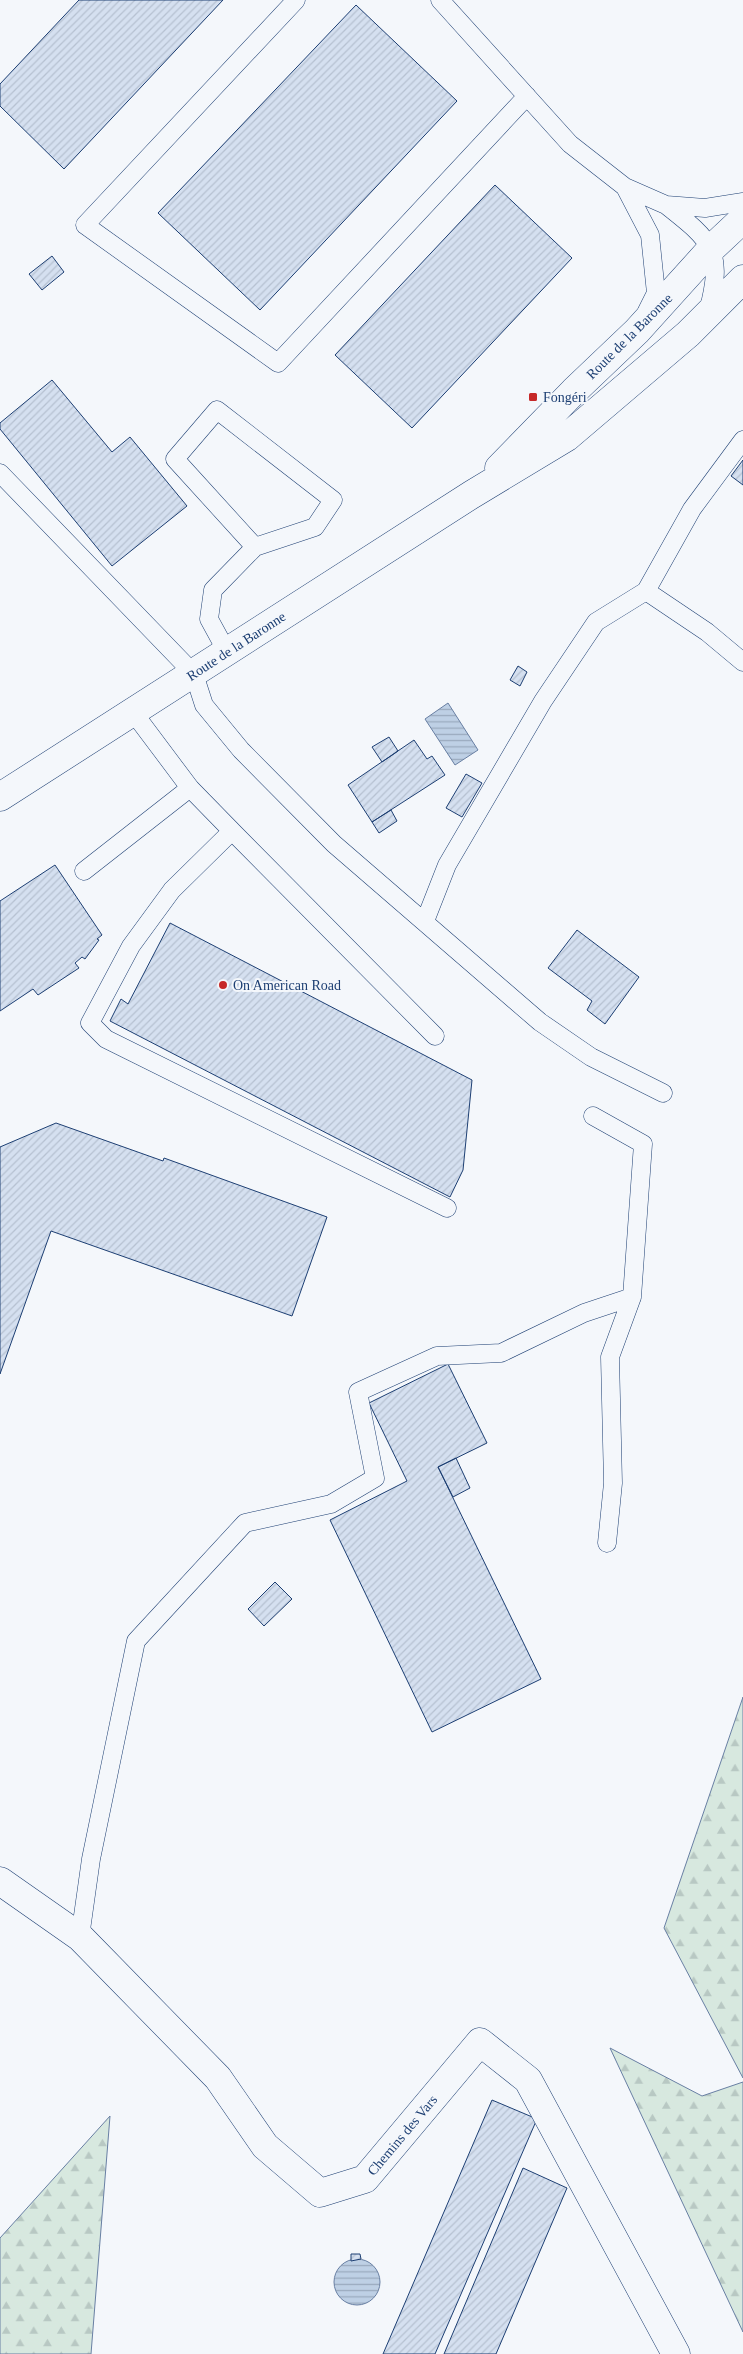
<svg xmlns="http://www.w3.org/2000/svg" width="743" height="2354" viewBox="0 0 743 2354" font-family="Georgia,serif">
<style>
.forest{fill:url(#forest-firs);stroke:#687fa3}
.water{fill:url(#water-rules);stroke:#687fa3}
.building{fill:url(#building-hatch);stroke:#1d3f73}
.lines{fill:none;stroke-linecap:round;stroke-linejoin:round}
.service-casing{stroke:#1d3f73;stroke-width:19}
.minor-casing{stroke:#1d3f73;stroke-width:29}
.secondary-casing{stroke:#1d3f73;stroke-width:29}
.service{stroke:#f4f7fb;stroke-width:18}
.minor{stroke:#f4f7fb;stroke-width:28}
.secondary{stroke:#f4f7fb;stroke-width:28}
.poi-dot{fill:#c62828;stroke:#f4f7fb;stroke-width:2}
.labels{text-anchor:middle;stroke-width:4;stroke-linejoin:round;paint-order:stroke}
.street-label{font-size:14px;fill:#1d3f73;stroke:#f4f7fb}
.poi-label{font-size:14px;fill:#1d3f73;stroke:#f4f7fb;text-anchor:start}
</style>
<defs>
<pattern id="forest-firs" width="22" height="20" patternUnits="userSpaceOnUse" patternTransform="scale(1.25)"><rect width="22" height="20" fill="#d7e8df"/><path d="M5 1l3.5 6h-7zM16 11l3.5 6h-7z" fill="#b8c8c3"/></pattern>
<pattern id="water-rules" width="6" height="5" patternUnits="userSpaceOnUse" patternTransform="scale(1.25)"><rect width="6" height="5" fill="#bed0e5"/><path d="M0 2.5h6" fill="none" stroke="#9aaabe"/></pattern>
<pattern id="building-hatch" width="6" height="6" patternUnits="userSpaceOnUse" patternTransform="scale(1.25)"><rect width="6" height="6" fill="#d5e0f0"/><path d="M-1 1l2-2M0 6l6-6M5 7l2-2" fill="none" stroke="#b6c1d1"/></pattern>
</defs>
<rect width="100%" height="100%" fill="#f4f7fb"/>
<!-- forest -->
<path class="forest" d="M743,1697v381l-79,-150z
M610,2048l92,48 41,-14v250z
M110,2116l-19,238h-91v-116z"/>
<!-- water -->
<path class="water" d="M448,703l30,47 -23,15 -30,-46z
M334 2282a23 23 0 1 1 46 0a23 23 0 1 1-46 0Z"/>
<!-- building -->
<path class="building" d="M79,0h144l-159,169 -64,-63v-22z
M356,5l101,96 -197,209 -102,-97z
M495,185l77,73 -160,170 -77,-73z
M52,256l12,16 -22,18 -13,-16z
M52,380l60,72 18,-15 57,69 -75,60 -112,-137v-6z
M743,460v25l-12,-9z
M518,666l9,6 -7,14 -10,-6z
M389,737l9,14 -16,11 -10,-15z
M414,740l13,19 5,-3 13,19 -73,47 -24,-37z
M466,774l16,9 -20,34 -16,-9z
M391,810l6,11 -18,12 -7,-11z
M55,865l47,70 -5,4 2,1 -14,19 -3,-2 -7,6 4,5 -41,27 -5,-6 -33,22v-110z
M170,923l302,157 -9,90 -13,27 -340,-176 11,-22 7,5z
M577,930l62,47 -34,47 -18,-14 5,-9 -44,-33z
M56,1123l107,38 1,-3 163,59 -35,99 -241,-85 -51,143v-227z
M448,1364l39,79 -49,24 103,212 -109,53 -102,-212 77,-39 -38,-78z
M456,1458l14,30 -17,9 -15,-30z
M275,1582l17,17 -28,27 -16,-17z
M492,2100l45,19 -102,235h-52z
M523,2168l44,20 -71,166h-52z
M351,2254h9l1,5 -10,2z"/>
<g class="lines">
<!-- service casing -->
<g class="service-casing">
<path id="service" d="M296,0l-211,225 193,138 249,-267
M440,0l130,144 55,43 41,18 39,3 38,-6
M625,187l25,48 6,58 -9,18
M666,205c47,37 58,46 42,107
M0,473l194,201 10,31 37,45 93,94 206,178 51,35 72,36
M646,591l61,41 36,30
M227,652l-18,-33 4,-29 42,-43 -80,-88 42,-49 116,90 -18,27 -60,20
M190,788l42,43 -60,59 -41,56 -41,77 16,16 341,169
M232,831l203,205
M84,871l106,-83 -57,-76
M425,921l22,-56 96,-164 53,-79 50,-31 46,-82 51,-69
M607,1543l6,-60 -3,-126 22,-60
M80,1937l11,-78 45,-218 109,-118 86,-19 44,-26 -17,-86 79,-36 64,-3 83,-40 48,-16 11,-153 -50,-28"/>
</g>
<!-- minor casing -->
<g class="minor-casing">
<path id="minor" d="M0,1881l80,56 138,141 47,68 55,47 45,-14 115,-137 48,38 148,274"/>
</g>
<!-- secondary casing -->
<g class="secondary-casing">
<path id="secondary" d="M499,468l75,-77 63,-60 75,-83 31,-29
M0,797l471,-302 96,-58 121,-103 55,-55"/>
</g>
<!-- service -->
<use href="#service" class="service"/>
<!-- minor -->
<use href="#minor" class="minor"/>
<!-- secondary -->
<use href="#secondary" class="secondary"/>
</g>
<!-- markers -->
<g class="poi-dot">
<rect x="528" y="392" width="10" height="10" rx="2.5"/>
<circle cx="223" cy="985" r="5"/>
</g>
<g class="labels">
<!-- street labels -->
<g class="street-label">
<text transform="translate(629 336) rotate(-45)" y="5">Route de la Baronne</text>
<text transform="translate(236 646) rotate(-33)" y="5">Route de la Baronne</text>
<text transform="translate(402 2135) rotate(-50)" y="5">Chemins des Vars</text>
</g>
<!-- poi labels -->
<g class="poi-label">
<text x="543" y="402">Fongéri</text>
<text x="233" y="990">On American Road</text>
</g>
</g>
</svg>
